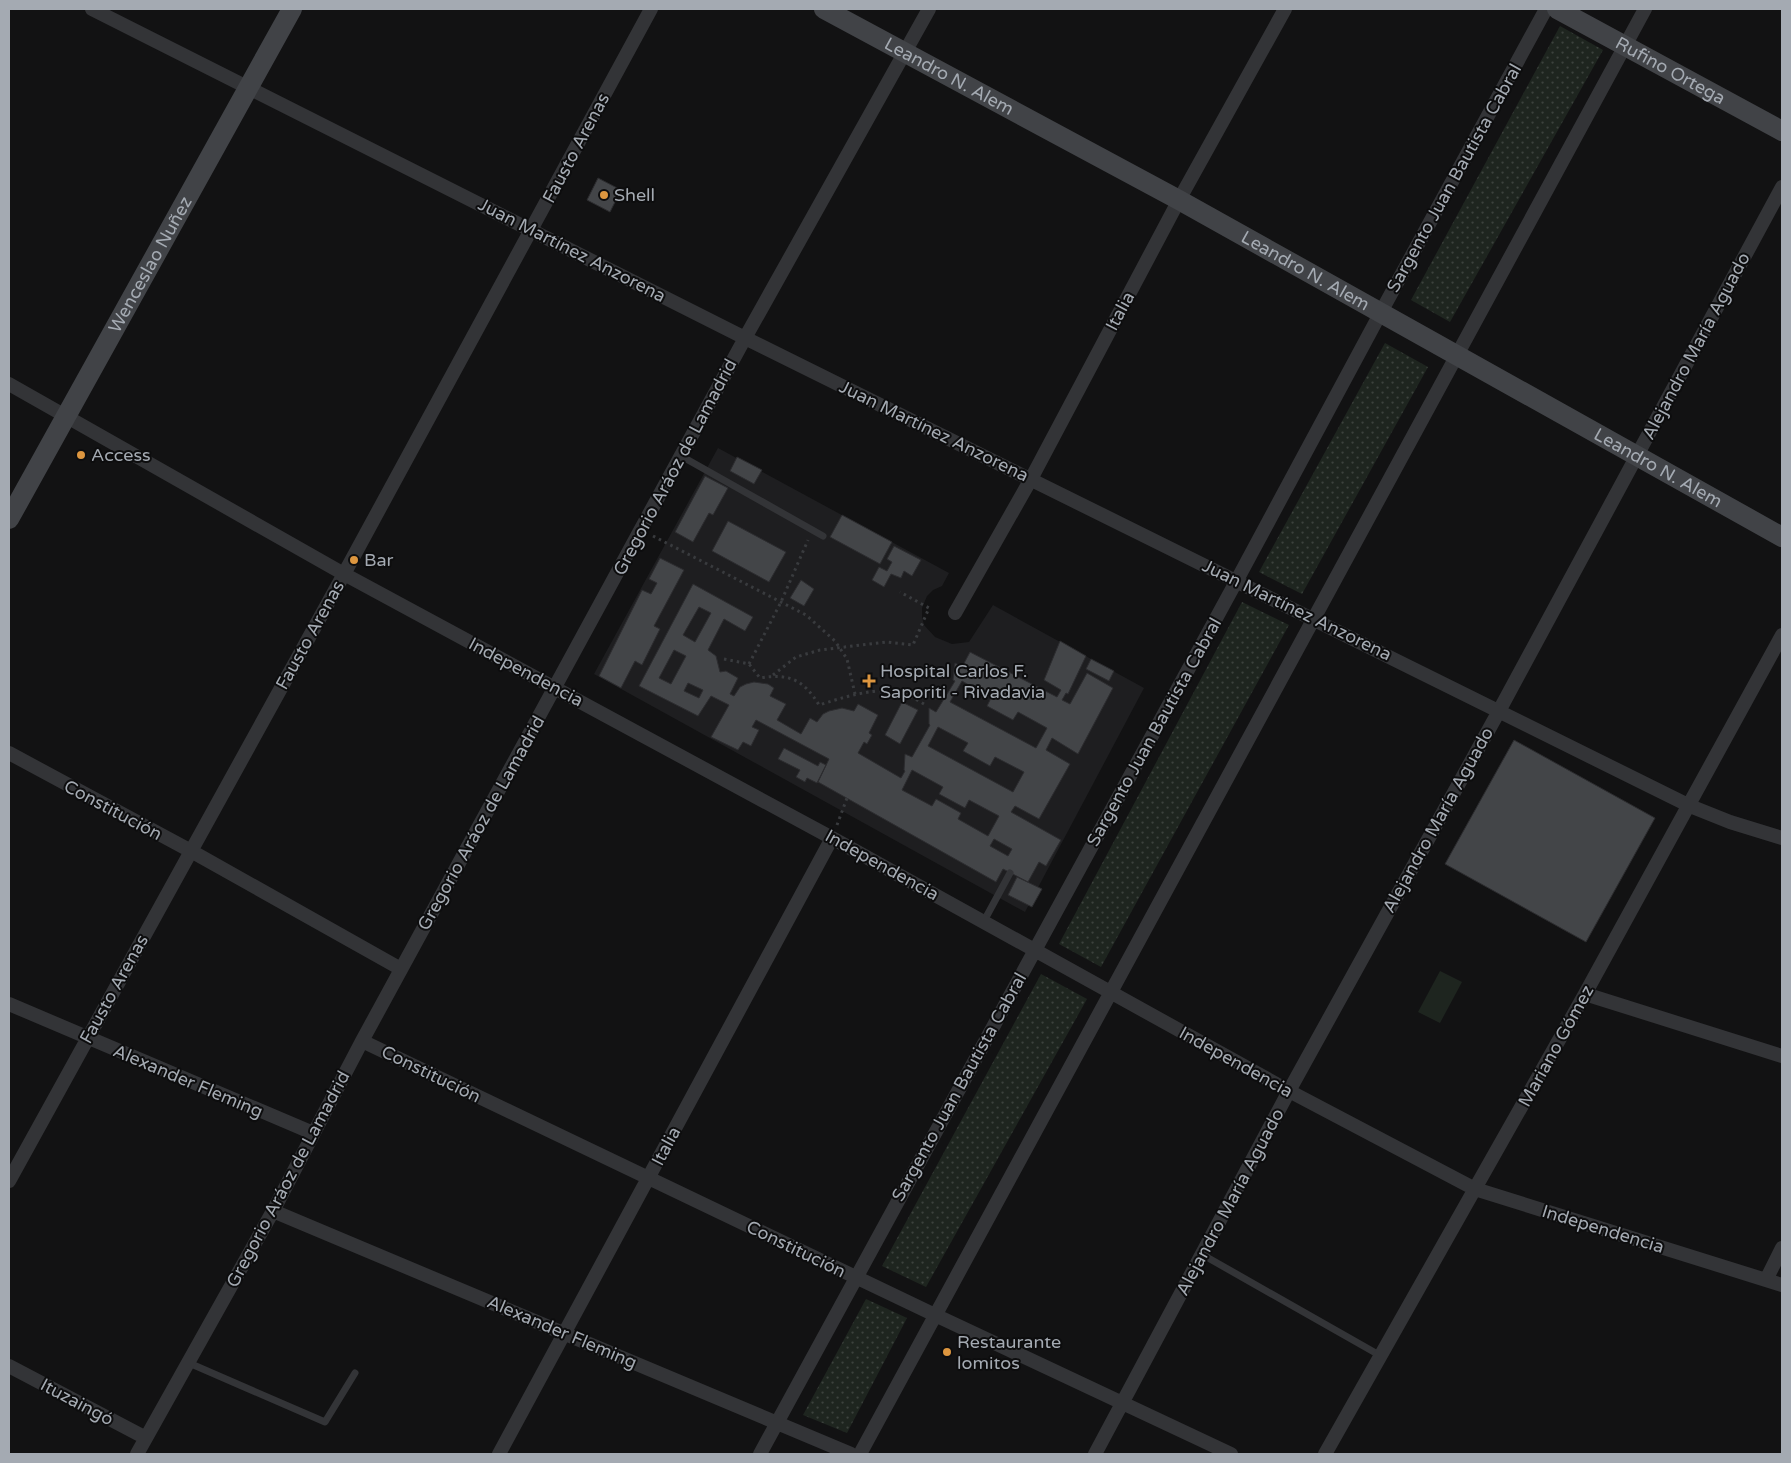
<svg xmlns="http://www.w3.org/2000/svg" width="1791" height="1463" viewBox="0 0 1791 1463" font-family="'Varela Round',sans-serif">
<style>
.built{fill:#1e1e20}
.grass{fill:#1e251f}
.park{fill:url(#park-dots)}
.building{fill:#434548;stroke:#2c2c2f;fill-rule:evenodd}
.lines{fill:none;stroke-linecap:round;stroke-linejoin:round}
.path{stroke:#393b3e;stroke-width:3;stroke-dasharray:2.5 4;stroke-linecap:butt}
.lane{stroke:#333437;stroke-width:7}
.street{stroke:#333437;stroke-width:14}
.secondary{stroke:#414347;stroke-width:20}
.poi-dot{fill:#dd963f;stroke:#0d0d0e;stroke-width:2}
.labels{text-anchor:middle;stroke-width:4;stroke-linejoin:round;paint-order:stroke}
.street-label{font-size:18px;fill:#a4aab2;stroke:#0d0d0e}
.poi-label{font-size:18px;fill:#a4aab2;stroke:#0d0d0e;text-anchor:start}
</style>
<defs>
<pattern id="park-dots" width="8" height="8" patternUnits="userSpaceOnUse" patternTransform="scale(1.25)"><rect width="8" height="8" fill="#1e251f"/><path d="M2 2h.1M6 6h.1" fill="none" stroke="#3c423d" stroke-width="1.8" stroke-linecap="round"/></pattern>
</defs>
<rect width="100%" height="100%" fill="#121213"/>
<!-- built -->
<path class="built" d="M718,448l231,125 -7,13 -9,4 -6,6 -5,12v9l2,8 11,12 17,7 17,-2 24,-37 151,83 -119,224 -431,-238z"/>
<!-- grass -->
<path class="grass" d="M1440,971l22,11 -22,41 -22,-11z"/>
<!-- park -->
<path class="park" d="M1560,26l43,24 -153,272 -39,-22z
M1385,343l43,24 -126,227 -43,-22z
M1242,602l47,23 -188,342 -42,-23z
M1041,974l46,25 -161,288 -44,-21z
M866,1299l41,19 -60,115 -44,-18z"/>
<!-- building -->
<path class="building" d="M598,178l23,12 -11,22 -23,-12z
M737,457l25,13 -8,14 -24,-13z
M705,476l23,12 -15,27 -4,-2 -16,29 -18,-10z
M842,515l50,27 -12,22 -50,-27z
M728,521l58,31 -17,30 -57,-31z
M894,546l27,14 -9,16 -8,-5 -3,7 -10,-4 -7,13 -12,-7 7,-13 8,4 5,-9 -5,-3z
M660,558l24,12 -30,56 6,3 -18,36 -7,-4 -14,27 -22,-12 43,-86 9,4 6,-11 -8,-4z
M801,580l13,9 -10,17 -14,-8z
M693,584l60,33 -8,14 -21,-12 -16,31 8,6 4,16 6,-1 12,7 -8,16 4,2 6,-9 6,-3 8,-2 14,2 6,4 -4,8 16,8 -9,16 24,14 9,-16 7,4 6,-8 6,-3 13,-3 12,3 4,-7 20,11 -9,18 3,2 -5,9 -3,-2 -6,11 43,25 4,-7 -1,-1 1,-16 7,3 18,-32 -1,-1v-16l7,4 19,-31 -2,-1 2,-17 7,4 8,-15 87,45 4,-7 -17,-10 16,-39 26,15 -18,38 -2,-1 -4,7 8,4 17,-31 26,15 -35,66 -26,-16 -6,12 24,14 -31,55 -24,-13 -4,6 50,28 -15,26 -7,-4 -11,20 -25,-13 -7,13 -178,-100 11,-23 -73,-39 -4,7 7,3 -8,16 -8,-4 -5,8 -27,-13 18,-32 -18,-9 -13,20 -59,-30zM699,607l12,6 -16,29 -12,-7zM674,650l12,6 -15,28 -12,-6zM962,681l29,17 -4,8 26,14 5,-8 29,16 -11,20 -86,-46zM688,683l15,7 -4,8 -15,-7zM938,727l30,16 -5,8 27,15 5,-9 29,15 -11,20 -85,-46zM912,770l31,17 -4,7 26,14 4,-8 30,16 -11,20 -30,-17 3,-6 -25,-14 -4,7 -30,-16zM994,839l18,10 -4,7 -18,-10z
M1091,659l23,12 -5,10 -23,-12z
M902,702l16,8 -18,34 -15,-9z
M1514,740l141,78 -69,124 -141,-78z
M784,748l34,18 2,-4 6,3 -9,18 -10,-5 -2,4 -9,-5 4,-7 -22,-11z
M1017,877l25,12 -10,18 -24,-12z"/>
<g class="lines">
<!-- path -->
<path class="path" d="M653,536l153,79 29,26 12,18 8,35
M724,659l25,5 11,14c29,-5 44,2 59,27 22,-7 62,-20 84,-12 7,3 14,7 21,11
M749,664l32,-62 27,-62
M773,675l23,-18 24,-7 66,-8 27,3 16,-37 -29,-16
M837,825l10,-27"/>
<!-- lane -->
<path class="lane" d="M681,456l142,80
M984,921l26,-48
M1203,1255l178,101
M189,1363l136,59 30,-49"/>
<!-- street -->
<path class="street" d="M92,9l653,329 945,468 40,16 52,16
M9,384l335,190 488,264 457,253 186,98 307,96
M955,613l76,-134 148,-279 106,-191
M9,753l182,98 210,118
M1585,994l197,62
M9,1004l304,129
M362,1041l573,274 296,139
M9,1181l335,-607 307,-565
M273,1211l578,243
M1766,1280l16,-32
M9,1366l137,72
M137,1454l136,-243 89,-170 383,-703 184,-329
M499,1454l333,-616
M760,1454l477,-874 143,-266 166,-305
M860,1454l785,-1445
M1095,1454l194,-363 210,-380 283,-524
M1325,1454l260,-460 197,-359"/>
<!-- secondary -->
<g class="secondary">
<path id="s1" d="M824,9l355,191 603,337"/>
<path id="s2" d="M1557,9l225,122"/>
<path id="s3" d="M9,519l283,-510"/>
</g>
</g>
<!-- markers -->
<g class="poi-dot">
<circle cx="604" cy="195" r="5"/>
<circle cx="81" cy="455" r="5"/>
<circle cx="354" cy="560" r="5"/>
<path d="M866.5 673.5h5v5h5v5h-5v5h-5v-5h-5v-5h5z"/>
<circle cx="947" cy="1352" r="5"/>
</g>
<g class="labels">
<!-- street labels -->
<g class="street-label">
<text dy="6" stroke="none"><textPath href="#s2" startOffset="129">Rufino Ortega</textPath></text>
<text dy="6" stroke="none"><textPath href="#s1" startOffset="142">Leandro N. Alem</textPath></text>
<text transform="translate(576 148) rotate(-62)" y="6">Fausto Arenas</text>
<text transform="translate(1454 178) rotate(-61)" y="6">Sargento Juan Bautista Cabral</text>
<text transform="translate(572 250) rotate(27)" y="6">Juan Martínez Anzorena</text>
<text dy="6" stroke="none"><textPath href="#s3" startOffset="291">Wenceslao Nuñez</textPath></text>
<text dy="6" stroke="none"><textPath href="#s1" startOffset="548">Leandro N. Alem</textPath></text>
<text transform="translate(1120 311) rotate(-62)" y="6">Italia</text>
<text transform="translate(1696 346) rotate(-62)" y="6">Alejandro María Aguado</text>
<text transform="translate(934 431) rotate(26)" y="6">Juan Martínez Anzorena</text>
<text transform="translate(675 467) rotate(-62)" y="6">Gregorio Aráoz de Lamadrid</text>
<text dy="6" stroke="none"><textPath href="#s1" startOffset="952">Leandro N. Alem</textPath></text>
<text transform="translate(1297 610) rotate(26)" y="6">Juan Martínez Anzorena</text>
<text transform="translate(310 635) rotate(-61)" y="6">Fausto Arenas</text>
<text transform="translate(526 672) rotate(28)" y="6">Independencia</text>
<text transform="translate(1154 732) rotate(-61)" y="6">Sargento Juan Bautista Cabral</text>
<text transform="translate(113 810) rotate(28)" y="6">Constitución</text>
<text transform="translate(1438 820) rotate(-61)" y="6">Alejandro María Aguado</text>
<text transform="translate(481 823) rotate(-61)" y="6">Gregorio Aráoz de Lamadrid</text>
<text transform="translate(882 865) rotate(29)" y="6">Independencia</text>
<text transform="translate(114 989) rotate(-61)" y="6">Fausto Arenas</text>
<text transform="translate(1556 1046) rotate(-61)" y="6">Mariano Gómez</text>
<text transform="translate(1236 1062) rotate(29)" y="6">Independencia</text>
<text transform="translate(431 1074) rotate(26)" y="6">Constitución</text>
<text transform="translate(188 1081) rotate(23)" y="6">Alexander Fleming</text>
<text transform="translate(959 1087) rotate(-61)" y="6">Sargento Juan Bautista Cabral</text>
<text transform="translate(666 1146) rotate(-62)" y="6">Italia</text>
<text transform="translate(288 1179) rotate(-62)" y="6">Gregorio Aráoz de Lamadrid</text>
<text transform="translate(1230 1202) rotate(-62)" y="6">Alejandro María Aguado</text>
<text transform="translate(1603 1229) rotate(17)" y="6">Independencia</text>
<text transform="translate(796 1249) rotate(26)" y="6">Constitución</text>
<text transform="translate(562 1332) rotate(23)" y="6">Alexander Fleming</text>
<text transform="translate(77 1402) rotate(28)" y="6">Ituzaingó</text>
</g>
<!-- poi labels -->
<g class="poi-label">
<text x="614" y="201">Shell</text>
<text x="91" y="461">Access</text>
<text x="364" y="566">Bar</text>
<text x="880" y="677">Hospital Carlos F.<tspan x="880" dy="21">Saporiti - Rivadavia</tspan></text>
<text x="957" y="1348">Restaurante<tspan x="957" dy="21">lomitos</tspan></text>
</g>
</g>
<!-- border -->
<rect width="1791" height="1463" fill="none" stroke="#a4aab2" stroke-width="20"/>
</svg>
